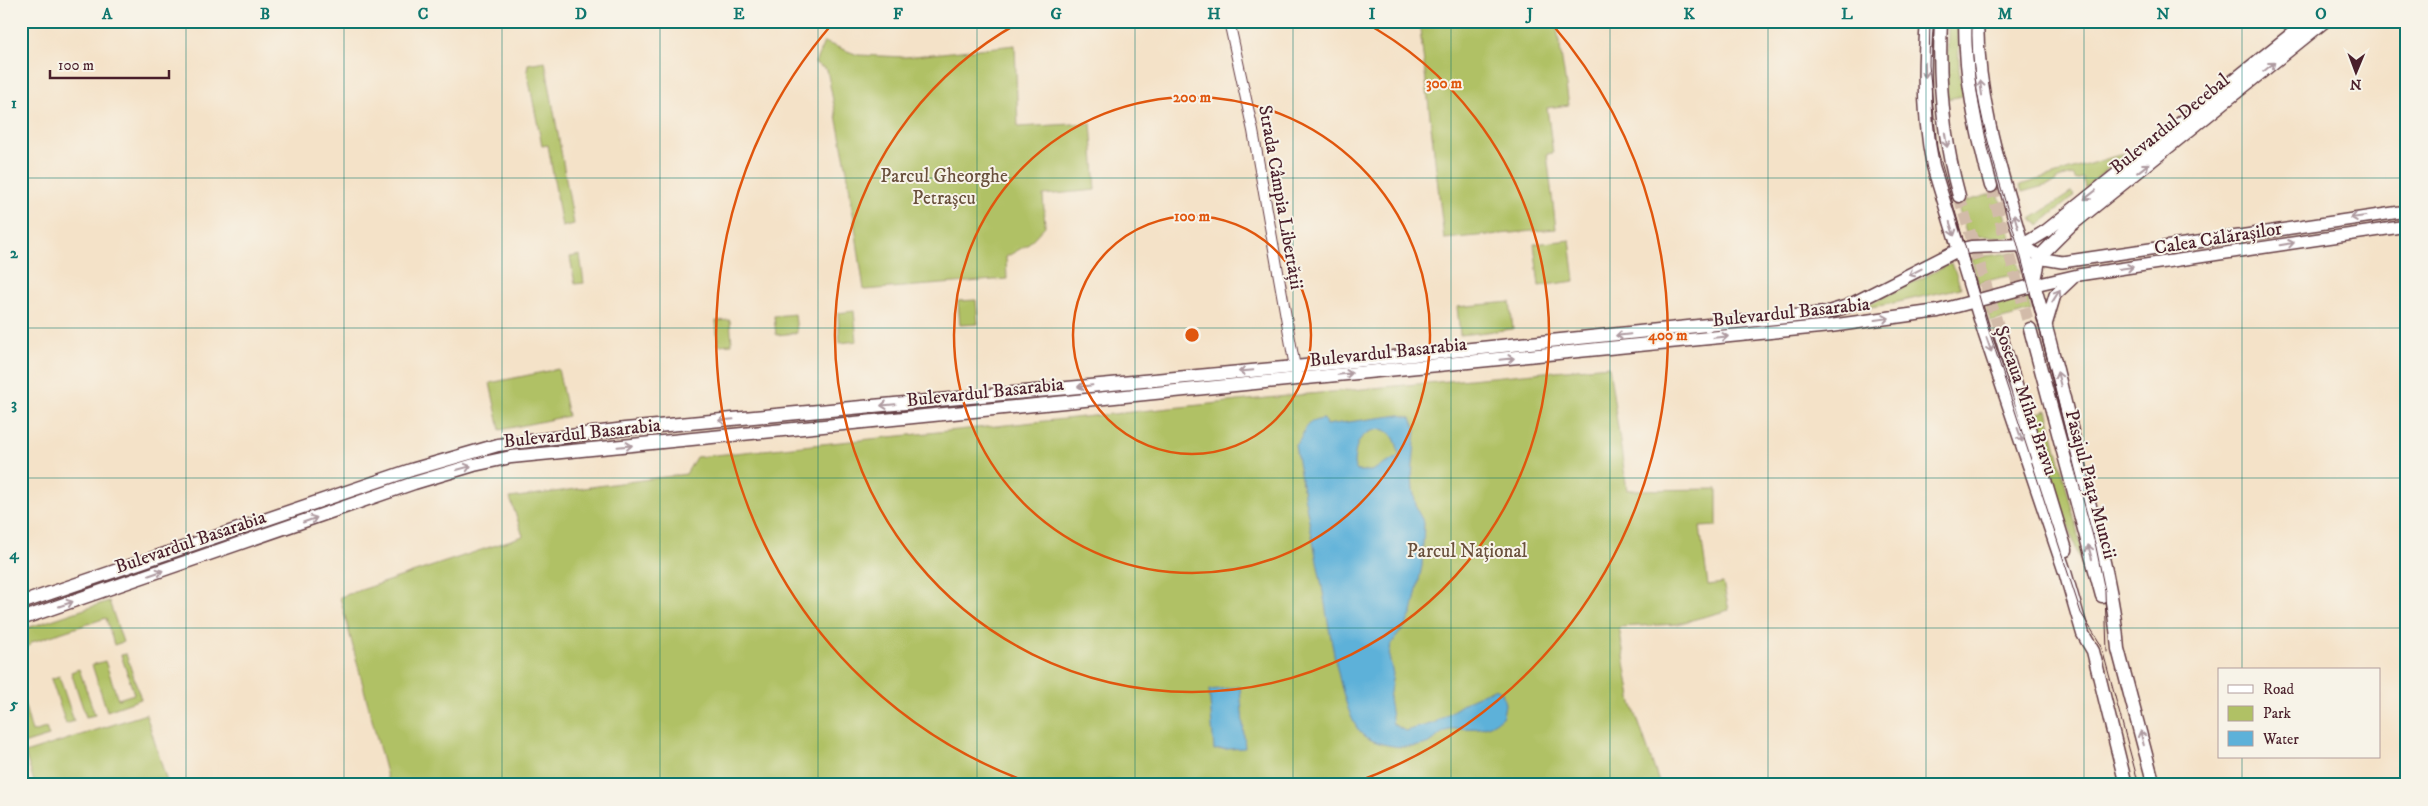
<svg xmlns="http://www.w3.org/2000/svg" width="2428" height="806" viewBox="0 0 2428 806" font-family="'IM FELL DW Pica',serif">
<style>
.green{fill:#b0c165;stroke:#7d7048}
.water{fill:#5db1d9;stroke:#546882;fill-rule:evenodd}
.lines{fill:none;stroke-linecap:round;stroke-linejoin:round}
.primary-tunnel{stroke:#d2bba9;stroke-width:12;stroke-dasharray:12 6;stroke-linecap:butt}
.tertiary-casing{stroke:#643c43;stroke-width:12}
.secondary-casing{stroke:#643c43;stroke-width:14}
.primary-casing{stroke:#643c43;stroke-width:15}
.tertiary{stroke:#fff;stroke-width:10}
.secondary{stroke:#fff;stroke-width:11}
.primary{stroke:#fff;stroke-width:12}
.tram{stroke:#4a1f2b;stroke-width:1}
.oneway{stroke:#ae9aa0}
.grid{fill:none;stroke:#0f766e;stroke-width:1;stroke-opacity:0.55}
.ring{fill:none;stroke:#e0560e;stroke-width:2.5}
.labels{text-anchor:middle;stroke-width:4;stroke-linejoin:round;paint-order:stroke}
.street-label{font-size:19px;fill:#4a1f2b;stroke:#f7f3e8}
.park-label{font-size:19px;fill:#69503c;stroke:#f7f3e8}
.centre{fill:#e0560e;stroke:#f7f3e8;stroke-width:2.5}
.ring-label{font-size:15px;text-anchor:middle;font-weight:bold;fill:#e0560e;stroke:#f7f3e8;stroke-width:4;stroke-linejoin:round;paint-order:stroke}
.neatline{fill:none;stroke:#0f766e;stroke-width:2}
.grid-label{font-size:16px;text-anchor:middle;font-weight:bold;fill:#0f766e}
</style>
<rect width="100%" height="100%" fill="#f7f3e8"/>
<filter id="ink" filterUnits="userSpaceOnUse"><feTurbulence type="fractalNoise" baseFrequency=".02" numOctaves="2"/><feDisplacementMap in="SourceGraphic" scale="10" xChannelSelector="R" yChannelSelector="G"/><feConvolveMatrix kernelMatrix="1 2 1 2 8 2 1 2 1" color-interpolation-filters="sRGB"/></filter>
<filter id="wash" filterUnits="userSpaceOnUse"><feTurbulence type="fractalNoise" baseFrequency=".0096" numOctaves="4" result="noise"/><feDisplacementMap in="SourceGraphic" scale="20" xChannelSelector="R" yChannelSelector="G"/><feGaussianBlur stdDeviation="1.12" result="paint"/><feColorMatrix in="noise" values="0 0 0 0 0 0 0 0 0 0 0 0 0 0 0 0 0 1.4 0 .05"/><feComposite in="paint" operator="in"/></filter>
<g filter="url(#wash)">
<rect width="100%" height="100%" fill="#f4e2c8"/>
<!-- green -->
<path class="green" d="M1419,21h137l13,84 -22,3 6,45 -6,1 9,75 -112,10z
M1948,21h10l1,48 4,27 -16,3z
M824,42l34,13 47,2 110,-12 3,82 73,-4 5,67 -53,5 2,31 -18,19 -21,12 1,22 -143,11 -17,-119 -20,-101 -12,-7z
M545,61l29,163 -12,3 -14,-82 -6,1 -15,-75 1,-7z
M2126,153l-41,35 -2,-10 -7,2 -3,-5 -15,4 -3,4 -33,9 -2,-7z
M1998,192l13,45 -44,-1 -10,-32z
M2072,192l3,3 -36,30 -8,-6z
M1570,240l5,41 -36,5 -5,-42z
M2015,252l5,21 -42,10 -6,-25z
M580,255l4,28 -9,1 -5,-27z
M1952,263l9,25 -76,17 -23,3z
M2027,296l4,15 -40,11 -5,-14z
M976,300l2,24 -18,1 -2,-24z
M1510,302l3,27 -53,6 -3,-28z
M854,311l3,30 -17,2 -2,-30z
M795,314l2,19 -21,2 -2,-19z
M730,320l2,24 -14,1 -2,-24z
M1609,366l18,124 90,-1v37l-17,1 8,58 15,-2 6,27 -52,14 -58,3 13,76 28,82h-526l-26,-5 -21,5h-698l-49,-188 183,-61 -13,-38 176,-24 10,-17 581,-60z
M558,369l10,47 -68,14 -10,-47z
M2047,410l39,156 -4,1 -50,-152z
M109,601l14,41 -9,3 -8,-27 -74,24 -11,14v-26z
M126,654l15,45 -34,12 -15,-46 13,-4 13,38 16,-5 -13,-39z
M79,669l16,46 -9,2 -15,-45z
M59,676l15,45 -8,3 -15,-45z
M21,692l11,40 14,-4 3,8 -26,8z
M146,714l22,71h-133l-10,-32z"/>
<!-- water -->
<path class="water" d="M1400,415l11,3 5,12 -4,47 1,13 4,20 7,13 -2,43 -10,47 -6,12 -15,19 -2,13 4,17 -4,24 4,26 12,7 29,-8 37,-24 25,-11 6,4 3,12 -2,12c-23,21 -36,7 -57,15 -6,2 -10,8 -15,11 -17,9 -51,5 -67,-6 -23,-17 -36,-118 -42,-149 -9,-47 -19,-94 -27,-142 14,-12 3,-23 29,-26l2,6zM1381,429c13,2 17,16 18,28l-28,14h-14c-4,-6 -3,-10 -2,-16 2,-17 9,-23 26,-26z
M1240,687l5,61 -31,2 -5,-60z"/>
</g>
<g filter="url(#ink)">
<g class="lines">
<!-- primary-tunnel -->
<path class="primary-tunnel" d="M1991,186l39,143
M1959,196l42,140"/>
<!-- tertiary casing -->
<g class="tertiary-casing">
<path id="tertiary" d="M1229,21l24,110 43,242"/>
</g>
<!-- secondary casing -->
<g class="secondary-casing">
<path id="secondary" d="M2023,245l21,14 18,3 345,-51
M2035,285l43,-10 329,-49
M2046,325l9,-30 18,-17"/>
</g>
<!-- primary casing -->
<g class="primary-casing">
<path id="primary" d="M1927,21c-4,49 -4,97 6,145l52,169 80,237 18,62 10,17 33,134
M1941,21c-3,60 2,117 18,175
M1965,21c0,58 11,110 26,165
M1977,21c1,87 27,160 51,243 22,72 39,146 56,219 14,54 30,110 34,166l36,136
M2035,280l5,-24 29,-29 256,-206
M2030,329l72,267
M2001,336l65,214
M21,603l390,-133 87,-25 127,-16 670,-62 530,-54 23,-7 110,-56 13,-3 52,-2 23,-14 262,-210
M21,619l393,-136 60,-18 37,-8 1319,-131 108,-15 97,-26"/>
</g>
<!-- tertiary -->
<use href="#tertiary" class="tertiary"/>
<!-- secondary -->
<use href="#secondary" class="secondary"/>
<!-- primary -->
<use href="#primary" class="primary"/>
<!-- tram -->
<path class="tram" d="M1930,21l-1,44 8,83 53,186 91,279 20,32 38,140
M1972,21c-2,82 25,148 46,225 27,100 50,201 78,301l9,44 2,61"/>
</g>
<!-- one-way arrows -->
<defs><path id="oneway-shaft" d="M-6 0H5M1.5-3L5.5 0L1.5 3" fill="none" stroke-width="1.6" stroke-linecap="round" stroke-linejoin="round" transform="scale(1.25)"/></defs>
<g class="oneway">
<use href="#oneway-shaft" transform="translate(2269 67) rotate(-39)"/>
<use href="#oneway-shaft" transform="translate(1925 70) rotate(89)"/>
<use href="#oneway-shaft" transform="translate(1981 88) rotate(-98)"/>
<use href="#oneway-shaft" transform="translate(1946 140) rotate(81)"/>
<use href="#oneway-shaft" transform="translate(2143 168) rotate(-38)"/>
<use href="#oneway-shaft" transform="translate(2090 195) rotate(142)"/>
<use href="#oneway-shaft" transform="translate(2358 217) rotate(172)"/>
<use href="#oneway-shaft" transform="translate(2016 221) rotate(-106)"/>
<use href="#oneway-shaft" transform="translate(1952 229) rotate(72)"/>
<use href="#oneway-shaft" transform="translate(2287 244) rotate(-9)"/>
<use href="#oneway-shaft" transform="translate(2126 268) rotate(-8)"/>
<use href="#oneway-shaft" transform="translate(1915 272) rotate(153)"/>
<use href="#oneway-shaft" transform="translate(2056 296) rotate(-58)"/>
<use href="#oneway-shaft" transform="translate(1882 319) rotate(-8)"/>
<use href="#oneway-shaft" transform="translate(1623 335) rotate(174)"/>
<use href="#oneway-shaft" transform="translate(1721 337) rotate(-5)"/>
<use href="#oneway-shaft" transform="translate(1989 345) rotate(71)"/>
<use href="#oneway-shaft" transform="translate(1507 359) rotate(-6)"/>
<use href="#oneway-shaft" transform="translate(1246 371) rotate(175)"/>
<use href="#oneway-shaft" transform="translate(1345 374) rotate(-6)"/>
<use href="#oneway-shaft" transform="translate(2059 379) rotate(-104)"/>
<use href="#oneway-shaft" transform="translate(1085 386) rotate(174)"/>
<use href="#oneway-shaft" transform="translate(888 405) rotate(175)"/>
<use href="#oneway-shaft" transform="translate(726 420) rotate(175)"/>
<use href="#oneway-shaft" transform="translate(2020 435) rotate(71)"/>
<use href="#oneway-shaft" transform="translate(625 446) rotate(-5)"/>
<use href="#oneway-shaft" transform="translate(464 468) rotate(-15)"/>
<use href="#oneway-shaft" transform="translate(310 520) rotate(-19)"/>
<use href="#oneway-shaft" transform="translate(2090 552) rotate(-105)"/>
<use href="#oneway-shaft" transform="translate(156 573) rotate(-19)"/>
<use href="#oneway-shaft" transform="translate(66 604) rotate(-19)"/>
<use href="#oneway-shaft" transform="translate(2142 738) rotate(-104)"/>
</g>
</g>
<!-- grid -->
<path class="grid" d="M186,21v764M344,21v764M502,21v764M660,21v764M818,21v764M977,21v764M1135,21v764M1293,21v764M1451,21v764M1610,21v764M1768,21v764M1926,21v764M2084,21v764M2242,21v649M21,178h2386M21,328h2386M21,478h2386M21,628h2386M2242,757v28"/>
<!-- distance rings -->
<g class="ring">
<circle cx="1192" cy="335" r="119"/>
<circle cx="1192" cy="335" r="238"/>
<path d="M1362 21A357 357 0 1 1 1022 21"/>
<path d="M1033 784A476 476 0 0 1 833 23M1551 23A476 476 0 0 1 1351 784"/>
</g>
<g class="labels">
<!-- street labels -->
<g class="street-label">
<text transform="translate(2169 123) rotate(-39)" y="7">Bulevardul Decebal</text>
<text transform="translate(1282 197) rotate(80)" y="7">Strada Câmpia Libertății</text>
<text transform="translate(2218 237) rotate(-9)" y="7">Calea Călărașilor</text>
<text transform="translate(1791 311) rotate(-6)" y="7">Bulevardul Basarabia</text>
<text transform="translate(1388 351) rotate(-6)" y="7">Bulevardul Basarabia</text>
<text transform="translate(985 391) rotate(-6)" y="7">Bulevardul Basarabia</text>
<text transform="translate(2027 400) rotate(71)" y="7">Șoseaua Mihai Bravu</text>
<text transform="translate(582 432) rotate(-6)" y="7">Bulevardul Basarabia</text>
<text transform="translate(2092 484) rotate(75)" y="7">Pasajul Piața Muncii</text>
<text transform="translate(190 541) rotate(-19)" y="7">Bulevardul Basarabia</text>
</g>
<!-- park labels -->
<g class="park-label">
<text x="944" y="182">Parcul Gheorghe<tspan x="944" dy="22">Petrașcu</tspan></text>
<text x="1467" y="557">Parcul Național</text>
</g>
</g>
<circle cx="1192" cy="335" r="8" class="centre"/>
<g class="ring-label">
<text x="1444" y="88">300 m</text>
<text x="1192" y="102">200 m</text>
<text x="1192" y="221">100 m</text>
<text x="1668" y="340">400 m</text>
</g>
<!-- margin -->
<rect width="2428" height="806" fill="none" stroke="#f7f3e8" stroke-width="55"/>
<!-- legend -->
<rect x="2218" y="668" width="162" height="90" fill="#f7f3e8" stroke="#b29e9c"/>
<rect x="2228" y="685" width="25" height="8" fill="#ffffff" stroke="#b29e9c"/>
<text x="2263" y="694" font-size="15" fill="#4a1f2b">Road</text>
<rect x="2228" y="706" width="25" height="15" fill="#b0c165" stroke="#b29e9c"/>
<text x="2263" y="718" font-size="15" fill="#4a1f2b">Park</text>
<rect x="2228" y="731" width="25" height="15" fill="#5db1d9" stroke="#b29e9c"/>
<text x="2263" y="744" font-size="15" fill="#4a1f2b">Water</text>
<!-- north arrow -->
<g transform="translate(2356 72) rotate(181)" stroke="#f7f3e8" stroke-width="4" paint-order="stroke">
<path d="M0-4L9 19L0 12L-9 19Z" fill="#4a1f2b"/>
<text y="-8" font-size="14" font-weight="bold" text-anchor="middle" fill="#4a1f2b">N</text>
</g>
<!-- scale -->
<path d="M50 70v8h119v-8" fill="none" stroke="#4a1f2b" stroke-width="2.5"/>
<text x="58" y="70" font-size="15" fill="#4a1f2b" stroke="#f7f3e8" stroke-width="4" paint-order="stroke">100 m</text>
<rect x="28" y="28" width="2372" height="750" class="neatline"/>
<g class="grid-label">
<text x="107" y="19">A</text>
<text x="265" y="19">B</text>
<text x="423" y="19">C</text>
<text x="581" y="19">D</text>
<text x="739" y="19">E</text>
<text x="898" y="19">F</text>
<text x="1056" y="19">G</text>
<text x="1214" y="19">H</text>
<text x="1372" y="19">I</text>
<text x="1530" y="19">J</text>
<text x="1689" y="19">K</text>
<text x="1847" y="19">L</text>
<text x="2005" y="19">M</text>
<text x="2163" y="19">N</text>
<text x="2321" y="19">O</text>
<text x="14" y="108">1</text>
<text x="14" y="258">2</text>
<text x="14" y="409">3</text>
<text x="14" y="559">4</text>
<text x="14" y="709">5</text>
</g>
</svg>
